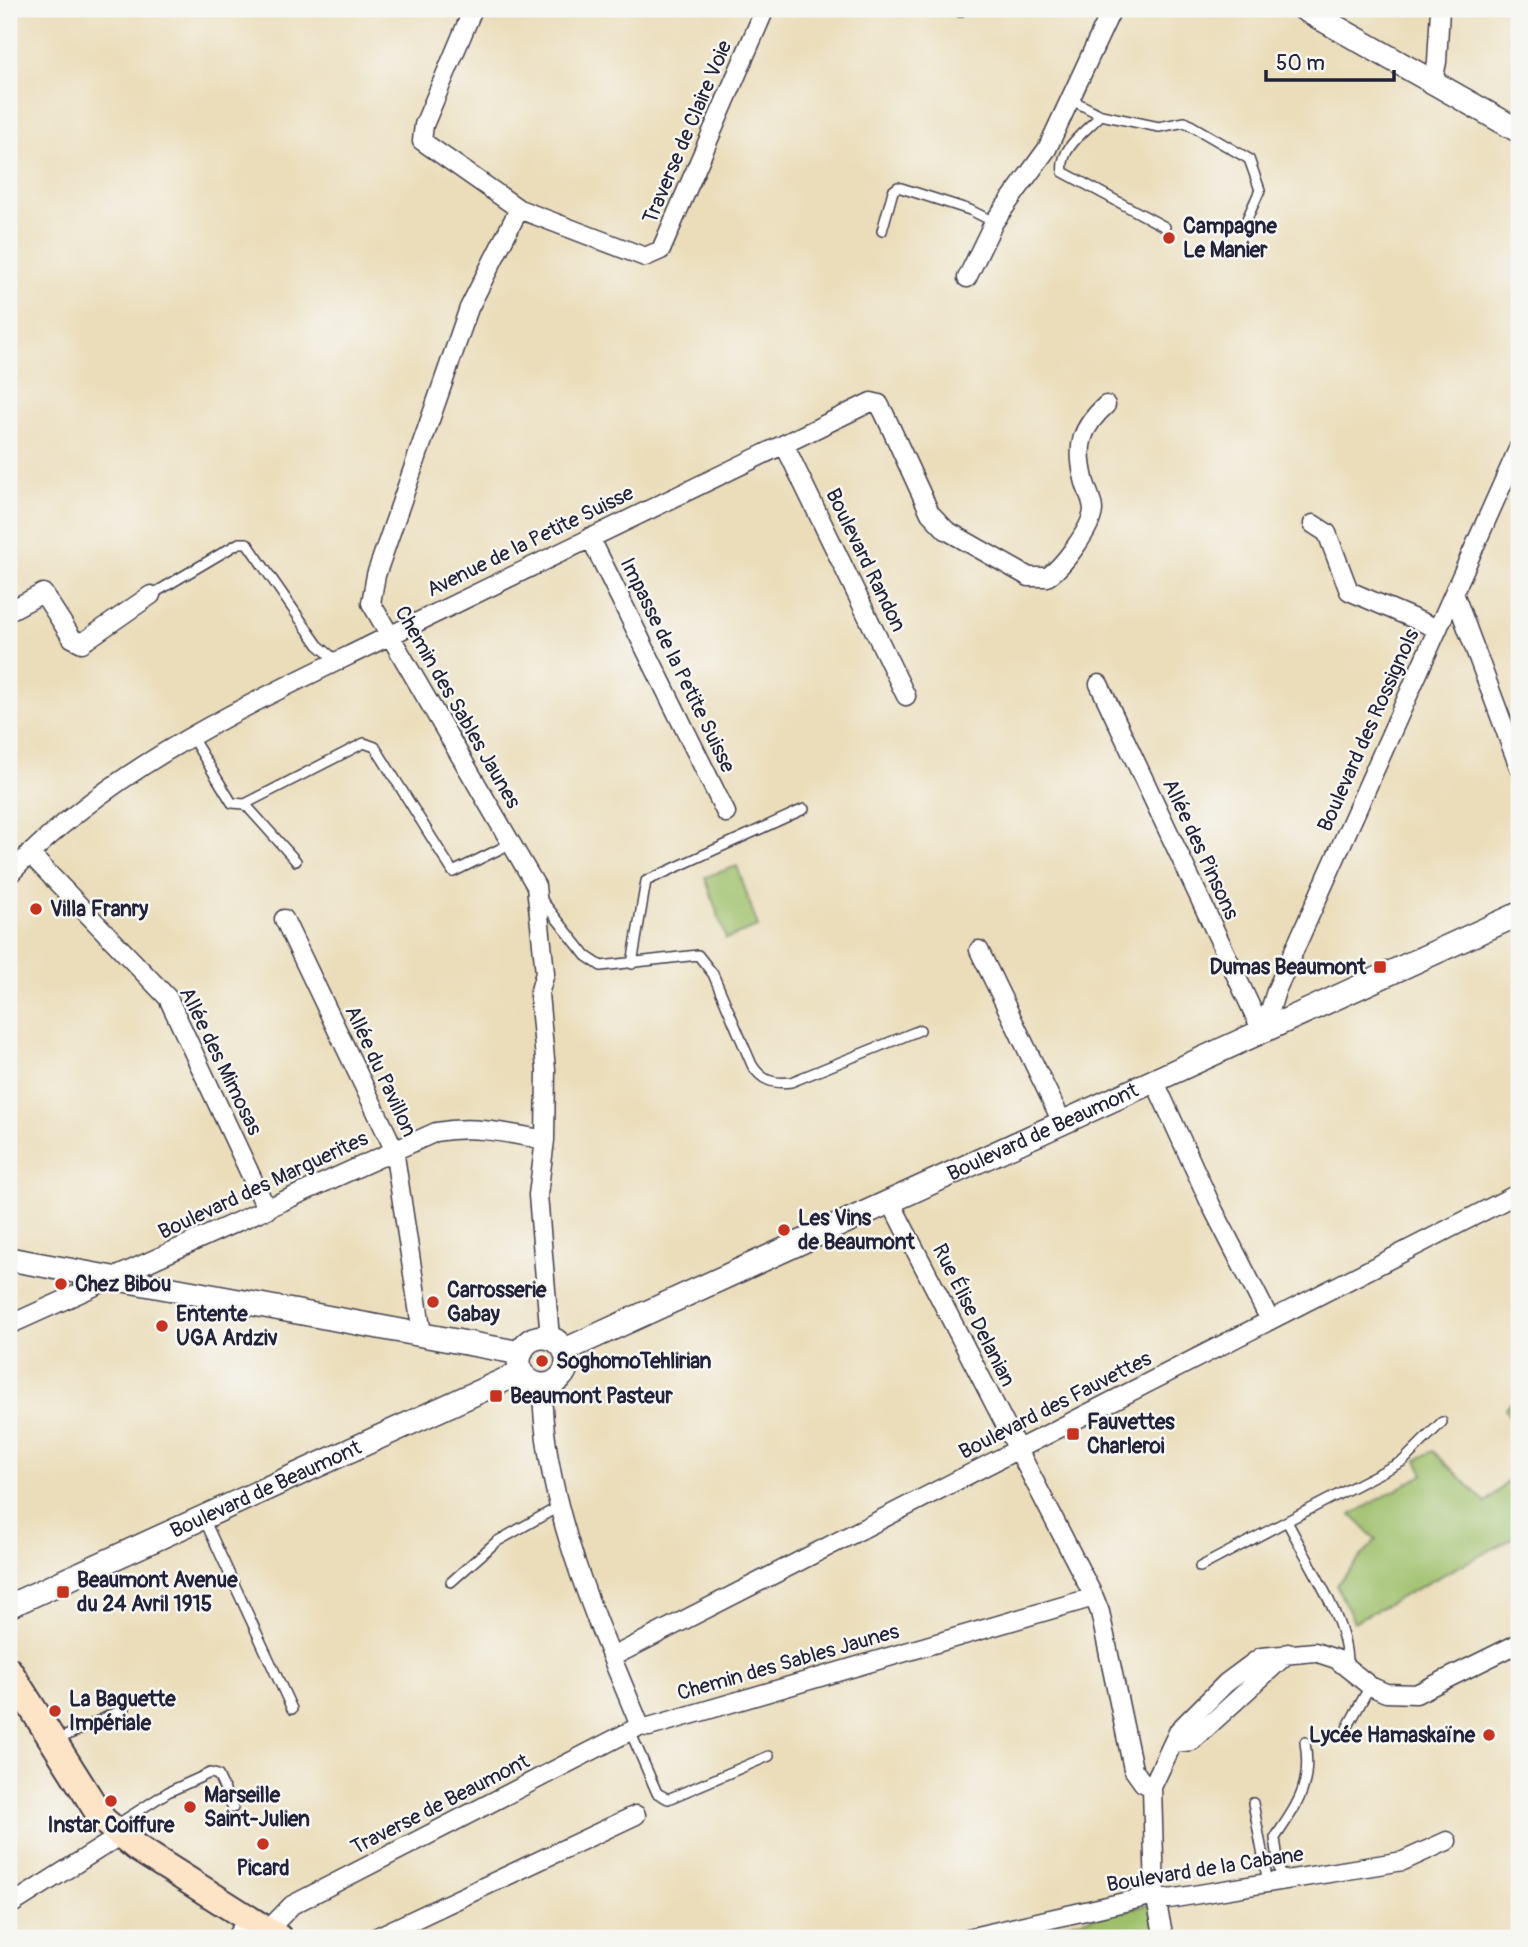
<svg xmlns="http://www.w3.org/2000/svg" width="1528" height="1947" viewBox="0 0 1528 1947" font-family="Pangolin,sans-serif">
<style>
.green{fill:#9dbf69;stroke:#607052;stroke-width:2}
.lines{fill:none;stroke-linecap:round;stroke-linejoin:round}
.service-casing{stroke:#403e4e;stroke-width:12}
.minor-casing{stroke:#403e4e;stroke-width:21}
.tertiary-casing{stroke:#403e4e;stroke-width:26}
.secondary-casing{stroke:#403e4e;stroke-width:30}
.service{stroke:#fff;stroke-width:9}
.minor{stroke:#fff;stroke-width:18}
.tertiary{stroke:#fff;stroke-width:23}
.secondary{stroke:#fee4c6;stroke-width:26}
.poi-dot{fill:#c8321e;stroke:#f6f6f2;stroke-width:2.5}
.labels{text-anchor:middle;stroke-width:5;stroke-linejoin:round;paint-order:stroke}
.street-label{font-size:21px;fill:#22223b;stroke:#f6f6f2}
.poi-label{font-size:21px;font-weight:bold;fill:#22223b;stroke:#f6f6f2;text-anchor:start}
</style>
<rect width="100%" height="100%" fill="#f6f6f2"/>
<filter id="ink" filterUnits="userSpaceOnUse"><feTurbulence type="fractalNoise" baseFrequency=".0143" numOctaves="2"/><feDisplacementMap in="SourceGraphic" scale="14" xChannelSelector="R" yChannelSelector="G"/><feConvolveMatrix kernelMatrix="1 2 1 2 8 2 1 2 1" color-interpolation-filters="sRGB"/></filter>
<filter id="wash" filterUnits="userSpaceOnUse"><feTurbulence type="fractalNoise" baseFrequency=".00686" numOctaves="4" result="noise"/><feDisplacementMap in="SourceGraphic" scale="28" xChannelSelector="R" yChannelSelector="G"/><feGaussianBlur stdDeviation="1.57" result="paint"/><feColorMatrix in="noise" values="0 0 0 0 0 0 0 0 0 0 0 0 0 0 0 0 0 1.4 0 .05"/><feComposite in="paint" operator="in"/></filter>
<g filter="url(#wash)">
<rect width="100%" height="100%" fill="#ebddb9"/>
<!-- green -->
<path class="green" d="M737,866l21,61 -32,12 -21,-62z
M1519,1395v39l-14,-26z
M1433,1451l53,52 33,-33v65l-165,87 -18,-37 40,-45 -25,-25 73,-41 -7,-14z
M1151,1904l6,34h-153z"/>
</g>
<g filter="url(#ink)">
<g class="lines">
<!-- service casing -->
<g class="service-casing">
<path id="service" d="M960,12l2,-3
M1070,99l31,16 58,12 26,-5 64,37 11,31 -14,31
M1101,115c-15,16 -42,33 -38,57l102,55
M882,231l11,-40 5,-4 72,23 24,12
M151,595l88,-52h8l71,102 19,16
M191,736l41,67 13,1 119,-61 11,4 78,125 59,-29
M245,804l51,57
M541,899l45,57 15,10 97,-11 15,19 39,91c10,16 21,19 39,17l129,-52
M632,964l14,-83 158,-72
M204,1519l88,190
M1200,1567l87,-46
M451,1582l45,-40 64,-36
M1347,1665c1,-45 -40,-103 -60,-144l116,-60 39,-39
M1347,1728l23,-42
M630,1731l27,62 11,6 101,-43
M57,1740l67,-31
M1253,1803l15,80
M116,1825l52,-33 42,-19 8,2 15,33
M1281,1881l-6,-43c23,-35 37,-52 30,-96"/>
</g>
<!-- minor casing -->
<g class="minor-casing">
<path id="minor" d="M473,9l-49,116 -2,16 97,68 -50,99 -93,267 -5,28 165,283 9,87 -6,21 7,76 -1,70 -7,55 12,143
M1433,81l4,-19 3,-53
M519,209l126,48 16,-7 104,-241
M967,278l27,-56 53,-73 65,-140
M784,444l122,252
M1313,524l14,9 22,58 89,38
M590,537l136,276
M1454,593l65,174
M9,611l34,-18 29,45 10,5 69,-48
M1099,684l164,349
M29,853l139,145 99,212
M9,875c105,-112 246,-173 382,-240 160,-78 320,-156 480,-233l8,2 5,9 46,100 16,17 83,47h18c15,-9 45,-49 46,-67 0,-10 -7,-21 -9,-31 -8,-34 -3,-51 22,-74
M284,919l110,230 28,185
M979,950l84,174
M1263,1033l13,-42 243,-544
M1155,1082l56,123 59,115
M891,1203l203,394
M9,1325l427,-193c38,-7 71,1 109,8
M542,1385c1,119 54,233 98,341
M612,1657l907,-464
M640,1726l9,1 445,-130 6,15 33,157 10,14 9,4
M1175,1743l17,-2 96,-88
M9,1906l112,-71
M267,1931l25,-26 348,-179
M235,1938l14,-19
M375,1938l261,-123
M968,1938l187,-43 14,4 234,-38 44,-20
M1164,1938l-9,-43 -3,-108 27,-57 47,-47 35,-26 54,-5 21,7 34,27 16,7 30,1 103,-51"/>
</g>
<!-- tertiary casing -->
<g class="tertiary-casing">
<g id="tertiary">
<path d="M1304,9l215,122"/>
<path d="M9,1259l512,94"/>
<circle cx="543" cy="1361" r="24"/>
<path id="s1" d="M565,1350l954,-436"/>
<path id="s2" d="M9,1606l513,-234"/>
</g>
</g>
<!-- secondary casing -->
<g class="secondary-casing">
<path id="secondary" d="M9,1671l94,149 34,28 142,90"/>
</g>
<!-- service -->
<use href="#service" class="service"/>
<!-- minor -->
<use href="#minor" class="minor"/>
<!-- tertiary -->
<use href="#tertiary" class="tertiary"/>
<!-- secondary -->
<use href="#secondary" class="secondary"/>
</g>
</g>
<!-- markers -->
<g class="poi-dot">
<circle cx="1169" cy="238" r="7"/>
<circle cx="36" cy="909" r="7"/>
<rect x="1373" y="960" width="14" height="14" rx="3.5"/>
<circle cx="784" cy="1230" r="7"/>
<circle cx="61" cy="1284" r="7"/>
<circle cx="433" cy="1302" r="7"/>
<circle cx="162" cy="1326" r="7"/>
<circle cx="542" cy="1361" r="7"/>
<rect x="489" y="1389" width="14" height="14" rx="3.5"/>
<rect x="1066" y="1427" width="14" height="14" rx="3.5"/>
<rect x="56" y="1585" width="14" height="14" rx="3.5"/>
<circle cx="55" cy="1711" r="7"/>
<circle cx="1489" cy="1735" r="7"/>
<circle cx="111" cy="1801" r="7"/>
<circle cx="190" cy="1807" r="7"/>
<circle cx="263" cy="1844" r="7"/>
</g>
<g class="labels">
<!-- street labels -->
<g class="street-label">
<text transform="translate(687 132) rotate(-67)" y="7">Traverse de Claire Voie</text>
<text transform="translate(530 541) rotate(-26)" y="7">Avenue de la Petite Suisse</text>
<text transform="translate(866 560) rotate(64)" y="7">Boulevard Randon</text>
<text transform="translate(678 665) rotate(64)" y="7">Impasse de la Petite Suisse</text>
<text transform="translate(458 707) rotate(60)" y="7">Chemin des Sables Jaunes</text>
<text transform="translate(1368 730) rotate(-66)" y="7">Boulevard des Rossignols</text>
<text transform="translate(1201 849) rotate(65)" y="7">Allée des Pinsons</text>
<text transform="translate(221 1061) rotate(64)" y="7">Allée des Mimosas</text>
<text transform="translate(381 1071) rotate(65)" y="7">Allée du Pavillon</text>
<text dy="7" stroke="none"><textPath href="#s1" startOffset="525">Boulevard de Beaumont</textPath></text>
<text transform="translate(263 1185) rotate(-25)" y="7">Boulevard des Marguerites</text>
<text transform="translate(974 1315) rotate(63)" y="7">Rue Élise Delanian</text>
<text transform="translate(1055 1405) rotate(-27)" y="7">Boulevard des Fauvettes</text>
<text dy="7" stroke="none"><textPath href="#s2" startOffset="282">Boulevard de Beaumont</textPath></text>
<text transform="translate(788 1662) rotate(-16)" y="7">Chemin des Sables Jaunes</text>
<text transform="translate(440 1804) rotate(-27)" y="7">Traverse de Beaumont</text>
<text transform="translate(1205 1869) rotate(-9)" y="7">Boulevard de la Cabane</text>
</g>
<!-- poi labels -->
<g class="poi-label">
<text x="1183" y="233">Campagne<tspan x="1183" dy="24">Le Manier</tspan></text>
<text x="50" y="916">Villa Franry</text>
<text x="1366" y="974" text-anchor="end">Dumas Beaumont</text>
<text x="798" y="1225">Les Vins<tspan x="798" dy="24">de Beaumont</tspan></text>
<text x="75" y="1291">Chez Bibou</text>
<text x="447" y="1297">Carrosserie<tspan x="447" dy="24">Gabay</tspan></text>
<text x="176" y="1321">Entente<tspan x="176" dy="24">UGA Ardziv</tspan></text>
<text x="556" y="1368">SoghomoTehlirian</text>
<text x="510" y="1403">Beaumont Pasteur</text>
<text x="1087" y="1429">Fauvettes<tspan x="1087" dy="24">Charleroi</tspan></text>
<text x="77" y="1587">Beaumont Avenue<tspan x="77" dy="24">du 24 Avril 1915</tspan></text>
<text x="69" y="1706">La Baguette<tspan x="69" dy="24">Impériale</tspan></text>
<text x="1475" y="1742" text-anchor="end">Lycée Hamaskaïne</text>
<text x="204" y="1802">Marseille<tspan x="204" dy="24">Saint-Julien</tspan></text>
<text x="111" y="1832" text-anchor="middle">Instar Coiffure</text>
<text x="263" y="1875" text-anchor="middle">Picard</text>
</g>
</g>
<!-- margin -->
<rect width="1528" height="1947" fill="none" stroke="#f6f6f2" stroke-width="35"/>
<!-- scale -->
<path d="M1266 70v10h128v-10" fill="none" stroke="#22223b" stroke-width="3.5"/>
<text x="1276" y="70" font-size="21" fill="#22223b" stroke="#f6f6f2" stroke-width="5" paint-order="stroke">50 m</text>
</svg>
